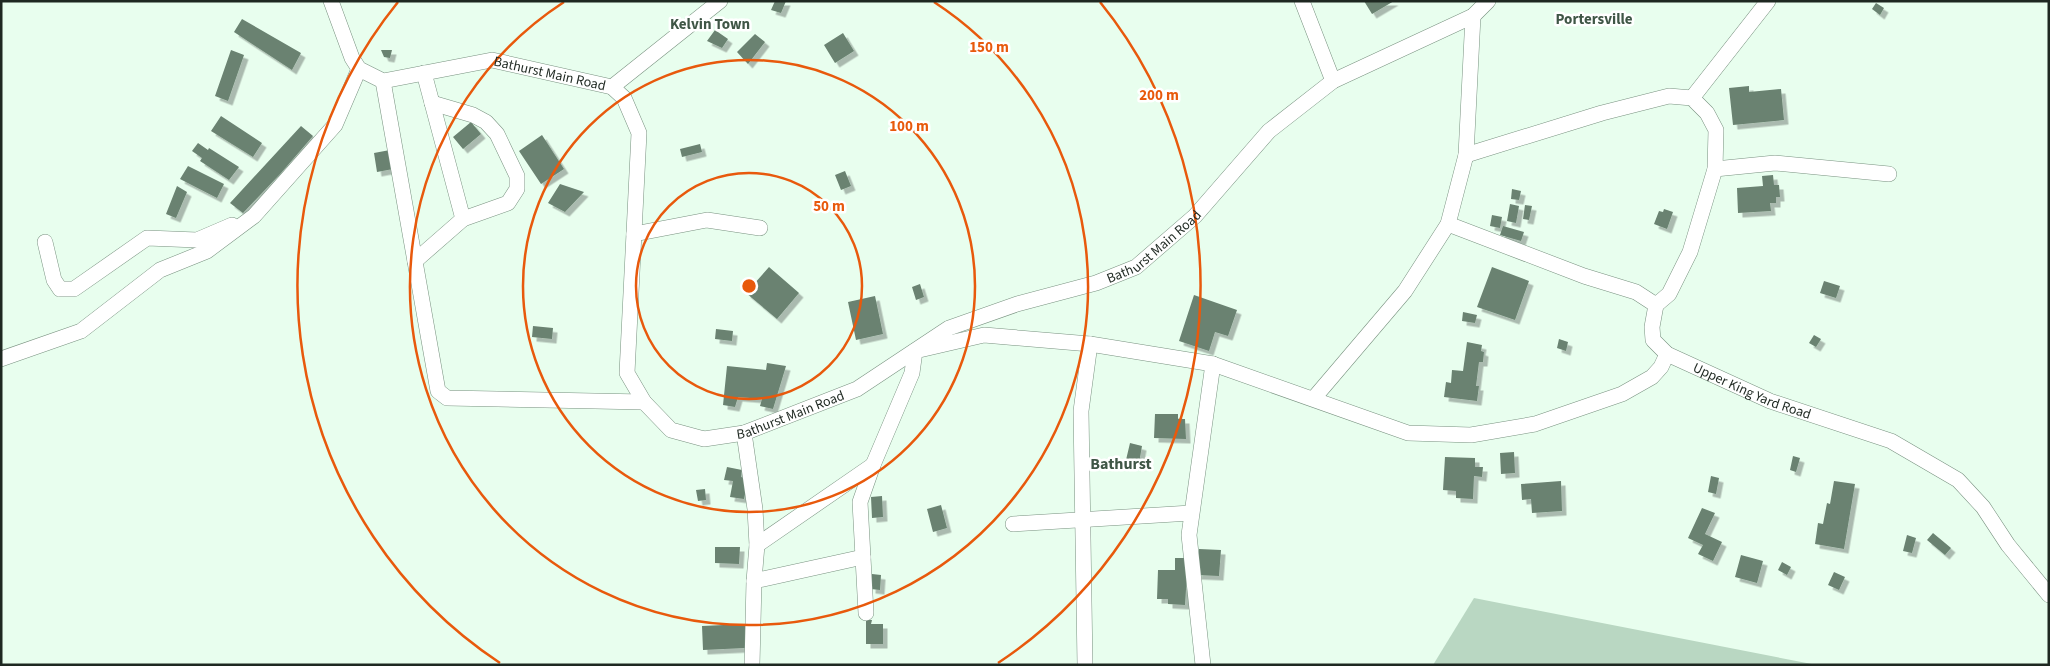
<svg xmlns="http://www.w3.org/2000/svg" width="2050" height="666" viewBox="0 0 2050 666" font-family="'Source Sans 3',sans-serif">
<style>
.green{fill:#b9d7c2}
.building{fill:#6a8271;filter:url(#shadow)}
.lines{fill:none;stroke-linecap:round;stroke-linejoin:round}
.minor-casing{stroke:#799280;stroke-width:16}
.minor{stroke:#fff;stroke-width:15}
.ring{fill:none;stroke:#e8590c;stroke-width:2.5}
.labels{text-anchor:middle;stroke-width:5;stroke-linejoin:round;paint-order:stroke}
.street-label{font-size:14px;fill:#1e2821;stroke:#fff}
.neighbourhood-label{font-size:15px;font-weight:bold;fill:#3f5646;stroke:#fff}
.quarter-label{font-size:16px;font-weight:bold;fill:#3f5646;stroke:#fff}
.centre{fill:#e8590c;stroke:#fff;stroke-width:2.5}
.ring-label{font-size:15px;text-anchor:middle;font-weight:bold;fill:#e8590c;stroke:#fff;stroke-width:5;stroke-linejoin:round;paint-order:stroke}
</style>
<defs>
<filter id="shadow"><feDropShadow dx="4.5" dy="4.5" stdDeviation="0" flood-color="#0004"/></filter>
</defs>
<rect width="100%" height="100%" fill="#e8feee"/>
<!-- green -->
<path class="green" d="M1474,598l343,67h-384z"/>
<!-- building -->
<path class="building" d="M775,1h11l-5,12 -10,-3z
M1364,1h30l-22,13z
M1876,3l8,5 -4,7 -8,-6z
M242,19l59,34 -9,17 -58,-38z
M715,30l13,9 -6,9 -15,-7z
M843,33l11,18 -19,12 -11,-18z
M755,34l10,8 -17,22 -11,-12z
M231,50l13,5 -16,46 -13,-5z
M381,50h11l-2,8 -6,-1z
M1749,86v6l32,-3 3,31 -51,5 -4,-37z
M221,116l41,27 -9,14 -42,-26z
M471,122l10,12 -18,15 -10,-12z
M301,126l12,10 -32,37 -38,40 -13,-10z
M542,135l22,34 -23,15 -22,-33z
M198,143l10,7 1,-2 30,19 -10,13 -29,-19 2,-3 -10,-7z
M700,144l2,8 -20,5 -2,-8z
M390,150l3,19 -16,3 -3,-19z
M188,166l36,18 -7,14 -37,-19z
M845,171l6,15 -10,4 -6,-15z
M1773,175l1,10h5l1,12h-4v6h-6l1,8 -33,2 -1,-25 26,-2 -1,-10z
M560,184l24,8 -19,20 -17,-9z
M177,186l10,6 -11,26 -10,-4z
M1512,189l9,2 -2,9 -8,-1z
M1510,204l9,2 -3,17 -9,-2z
M1525,205l7,1 -3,14 -6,-1z
M1664,209l9,3 -6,17 -13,-5 5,-13 4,1z
M1492,215l10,2 -2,11 -10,-2z
M1503,226l21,6 -3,9 -21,-6z
M769,267l30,26 -22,26 -31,-26z
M1492,267l37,14 -14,39 -38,-13z
M1824,281l16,5 -4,12 -16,-5z
M920,284l4,13 -8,3 -4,-13z
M1194,295l43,15 -9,26 -13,-4 -6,19 -30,-10z
M875,296l8,38 -27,6 -8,-38z
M1463,312l14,3 -2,8 -13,-2z
M533,326l20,2 -1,11 -20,-2z
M716,329l17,2 -1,10 -17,-2z
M1814,335l7,4 -5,8 -7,-4z
M1559,339l9,3 -2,9 -9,-3z
M1467,342l15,3 -1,6 3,1 -1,10h-4l-3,24h3l-2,15 -33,-4 2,-15 5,1 1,-13 11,1z
M767,363l19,3 -13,43 -13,-3 2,-7 -24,-2 -3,10 -12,-2 4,-39 39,4z
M1155,414h23v5h7l1,20 -32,-1z
M1130,443l12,3 -3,17 -13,-3z
M1514,452l1,21 -14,1 -1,-21z
M1793,456l7,2 -4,14 -6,-2z
M1445,457l30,1v9h8l-1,10 -8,-1 -1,23 -17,-1v-7l-13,-1z
M727,467l15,3 -1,7 7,2 -4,20 -14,-2 3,-16 -9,-1z
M1711,476l8,2 -3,16 -8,-2z
M1561,481l1,30 -30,2 -1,-14 -9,1 -1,-16z
M1834,481l21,3 -11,65 -29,-5 3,-21 5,1 4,-21 3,1z
M705,489l1,11 -8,1 -2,-11z
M882,496l1,21 -11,1 -1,-21z
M941,505l6,23 -14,4 -6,-23z
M1702,508l13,5 -10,21 17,8 -9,19 -15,-7 5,-9 -15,-7z
M1933,533l18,15 -6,7 -18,-15z
M1907,535l9,3 -4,15 -9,-2z
M715,547h25l-1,17 -24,-1z
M1199,549l22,1 -2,26 -22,-1z
M1741,555l22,6 -6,22 -22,-6z
M1175,558h13l-3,47 -17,-1v-5h-11l1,-29h17z
M1782,562l9,5 -4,8 -9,-5z
M1834,572l11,5 -6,13 -11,-5z
M872,574l9,1 -1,15 -9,-1z
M866,620h6l-1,4h12v20h-17z
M745,624v24l-42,2 -1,-24z"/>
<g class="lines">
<!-- minor casing -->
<g class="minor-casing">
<g id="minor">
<path id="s1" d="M331,1l21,57 7,11 24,12 109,-21 120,27 12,11 15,35 -12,240 17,29 27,28 33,9 40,-6 113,-44 92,-61 68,-24 79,-21 40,-16 59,-51 74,-85 64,-50 140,-65 15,-15"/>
<path d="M1302,1l31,80"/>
<path d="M383,81l55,310 9,7 197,4"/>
<path d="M612,87l108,-86"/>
<path d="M1692,98l76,-97"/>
<path d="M432,103l41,12 13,7 11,12 20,42v13l-9,14 -45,16"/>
<path d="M1466,155l136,-42 67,-17 23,2 15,15 9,17 -1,39 -25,83 -21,42 -13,11"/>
<path d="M1715,169l60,-6 114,11"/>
<path id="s2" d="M1448,224l136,52 52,16 20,13 -4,22 1,13 14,14 103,47 121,40 67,39 25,27 25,38 41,50"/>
<path d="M634,234l73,-14 53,8"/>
<path d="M45,242l9,38 6,9h14l73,-51 50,2 35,-15"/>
<path d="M415,261l48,-42 -39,-146"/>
<path d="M1,359l80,-28 79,-61 47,-19 47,-35 81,-91 24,-56"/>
<path d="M1314,398l91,-107 43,-67 18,-69 7,-139"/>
<path d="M744,433l11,76 2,36 -3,36 -2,84"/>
<path d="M1013,524l178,-11"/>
<path d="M757,545l116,-80"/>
<path d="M754,581l109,-24"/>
<path d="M866,613l-6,-111 13,-37 39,-92 3,-22 69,-16 106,9 123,20 195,69 63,2 64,-11 87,-30 30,-17 9,-10 6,-13"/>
<path d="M1085,665l-4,-254 9,-67"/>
<path d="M1203,665l-14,-130 24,-171"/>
</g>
</g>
<!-- minor -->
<use href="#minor" class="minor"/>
</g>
<!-- distance rings -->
<g class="ring">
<circle cx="749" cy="286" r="113"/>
<circle cx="749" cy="286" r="226"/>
<path d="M934 2A339 339 0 1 1 564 2"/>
<path d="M500 663A452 452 0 0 1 398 2M1100 2A452 452 0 0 1 998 663"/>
</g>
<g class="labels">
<!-- street labels -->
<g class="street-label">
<text dy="5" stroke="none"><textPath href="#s1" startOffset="271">Bathurst Main Road</textPath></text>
<text dy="5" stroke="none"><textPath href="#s1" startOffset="1231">Bathurst Main Road</textPath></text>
<text dy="5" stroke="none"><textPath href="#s2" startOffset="372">Upper King Yard Road</textPath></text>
<text dy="5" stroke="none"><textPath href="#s1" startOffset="826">Bathurst Main Road</textPath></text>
</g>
<!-- neighbourhood labels -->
<g class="neighbourhood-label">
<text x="1594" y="24">Portersville</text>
<text x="710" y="29">Kelvin Town</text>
</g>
<!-- quarter labels -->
<g class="quarter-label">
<text x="1121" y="469">Bathurst</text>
</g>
</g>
<circle cx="749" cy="286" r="8" class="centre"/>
<g class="ring-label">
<text x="989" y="52">150 m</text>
<text x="1159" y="100">200 m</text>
<text x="909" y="131">100 m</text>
<text x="829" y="211">50 m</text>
</g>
<!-- border -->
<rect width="2050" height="666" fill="none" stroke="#1e2821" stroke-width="5"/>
</svg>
